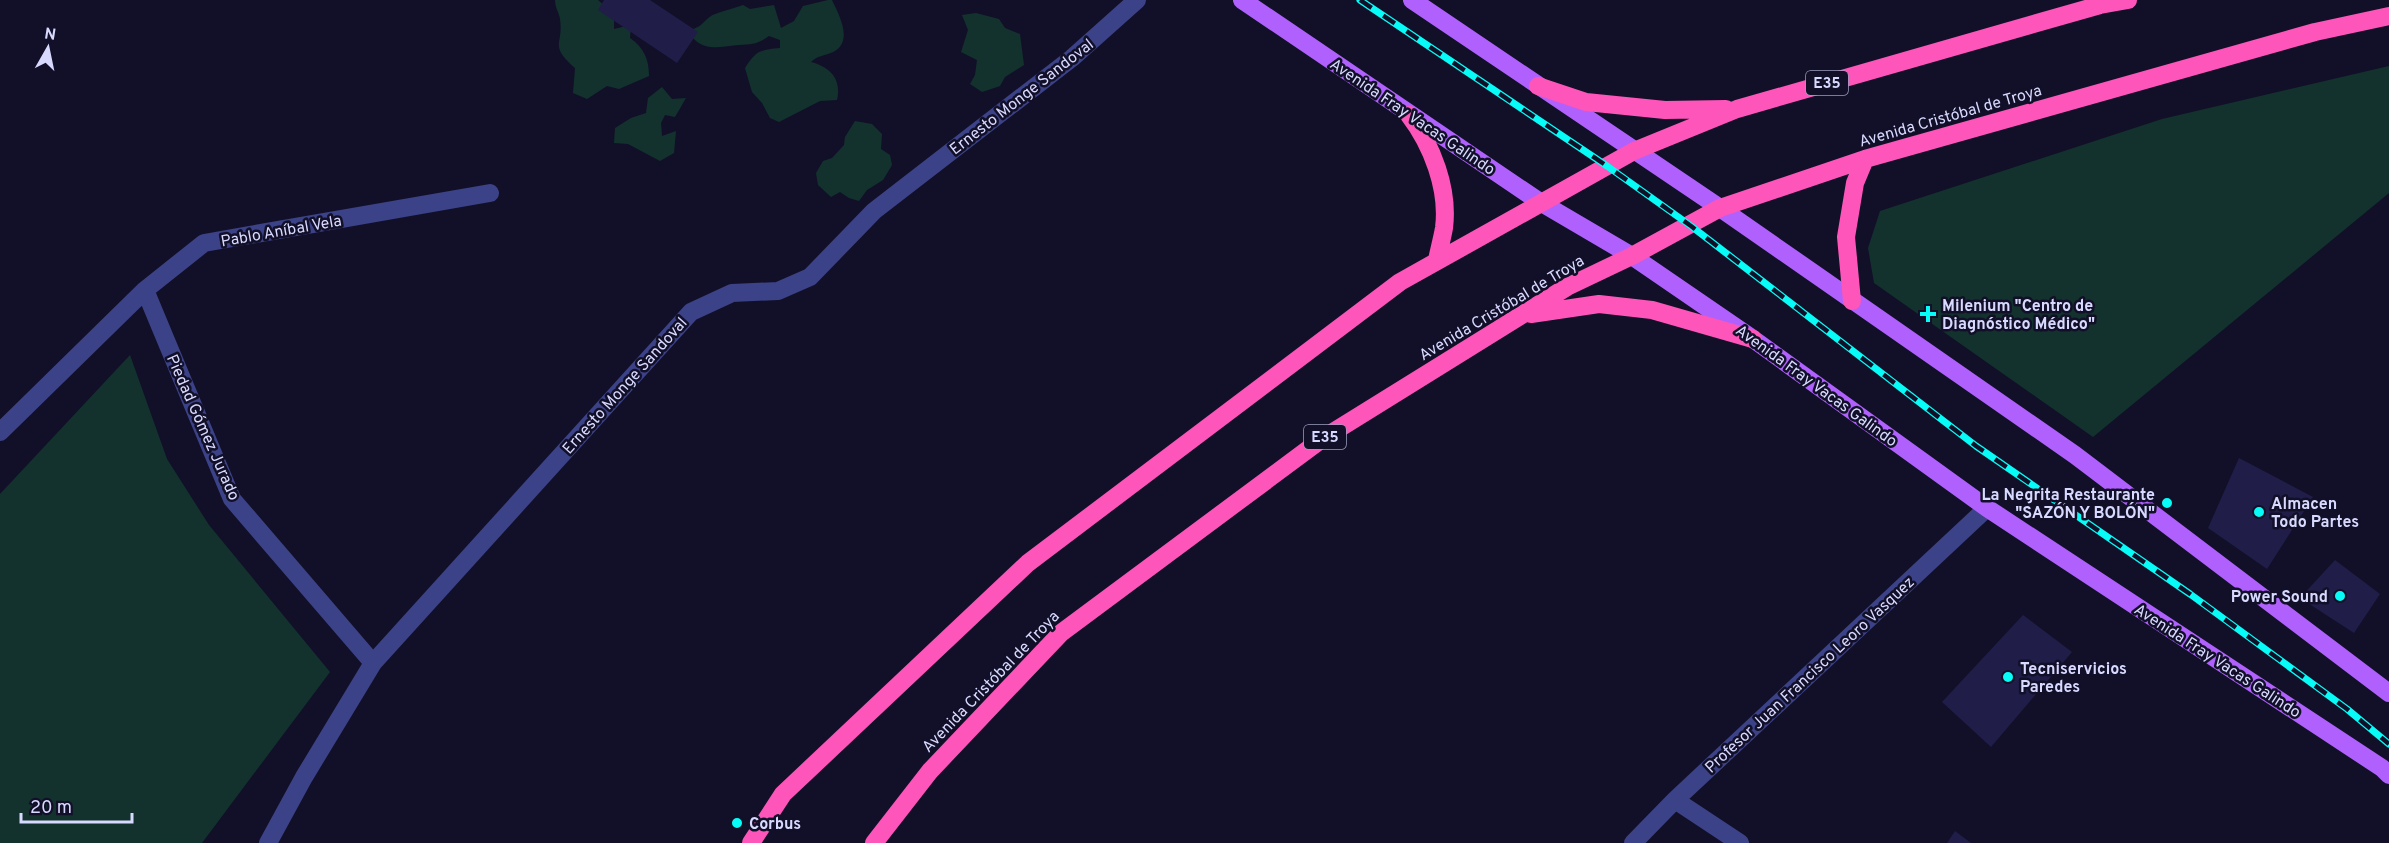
<svg xmlns="http://www.w3.org/2000/svg" width="2389" height="843" viewBox="0 0 2389 843" font-family="Overpass,sans-serif">
<style>
.green{fill:#13322e}
.building{fill:#201d49}
.lines{fill:none;stroke-linecap:round;stroke-linejoin:round}
.minor{stroke:#3c4287;stroke-width:18}
.major{stroke:#b061fd;stroke-width:18}
.highway{stroke:#fd55b9;stroke-width:18}
.rail-casing{stroke:#07fcf7;stroke-width:7}
.rail{stroke:#121028;stroke-width:4.5;stroke-dasharray:14;stroke-linecap:butt}
.poi-dot{fill:#07fcf7;stroke:#121028;stroke-width:2}
.labels{text-anchor:middle;stroke-width:5;stroke-linejoin:round;paint-order:stroke}
.shield{fill:#121028;stroke:#9d9dbe;stroke-width:1.5}
.shield-label{font-size:15px;font-weight:bold;fill:#d8d9ff}
.street-label{font-size:16px;fill:#d8d9ff;stroke:#121028}
.poi-label{font-size:16px;font-weight:bold;fill:#d8d9ff;stroke:#121028;text-anchor:start}
</style>
<rect width="100%" height="100%" fill="#121028"/>
<!-- green -->
<path class="green" d="M555,0h43l16,14v15l17,-4 -1,13c14,10 19,21 19,38l-30,13 -12,-3 -20,13 -14,-6 2,-25c-27,-24 -11,-23 -15,-49 -1,-7 -5,-11 -5,-19z
M828,0h4c7,15 22,42 1,52 -8,4 -15,3 -22,10 19,5 31,17 26,38l-17,1 -41,21 -9,-4 -8,-15 -10,-11 -7,-24c11,-17 14,-18 35,-20v-8l-11,-4c-13,9 -16,8 -31,9 -23,2 -35,8 -51,-14 17,-5 12,-6 24,-15 4,-3 25,-8 32,-11l7,4 24,-4 7,23 13,-7 9,-15z
M976,13l23,6 6,9 15,6 4,31 -19,12 -5,9 -18,6 -12,-8 5,-9 2,-15 -16,-8 7,-22 -6,-15z
M2389,66v127l-296,244 -219,-154 -6,-35 12,-37 282,-92z
M662,87l10,12 14,-1 -11,19 -10,-2 -4,8 1,13 14,-5 -2,22 -14,8 -32,-17 -14,-1 1,-15 16,-10 15,-5 2,-15z
M855,121l17,3 10,10 -1,15 9,6 2,10 -9,15 -16,10 -8,11 -10,-3 -9,-6 -9,5 -13,-12 -2,-12 7,-12 9,-3 12,-13 1,-8z
M130,355l37,104 42,66 121,147 -128,171h-202v-349z"/>
<!-- building -->
<path class="building" d="M604,0h46l48,32 -21,31 -79,-53z
M2239,458l74,39 -46,72 -59,-41z
M2335,560l45,34 -26,39 -54,-35z
M2023,615l49,37 -81,95 -49,-45z
M1955,831l16,12h-24z"/>
<g class="lines">
<!-- minor -->
<path class="minor" d="M145,290l87,209 141,164
M0,432l145,-142 59,-47 286,-50
M1675,800l65,43
M268,843l36,-66 69,-114 318,-351 41,-19 46,-2 32,-14 64,-66 198,-153 65,-58
M1633,843l42,-43 312,-292"/>
<!-- major -->
<path class="major" d="M1242,0l298,202 92,54 121,83 234,169 395,260 7,7
M1412,0l308,208 355,247 314,238"/>
<!-- highway -->
<path class="highway" d="M1538,86l48,16 79,8 61,-1
M1409,115c23,30 40,74 35,113 -2,11 -5,22 -7,32
M1852,301l-6,-64 9,-54 10,-24
M1531,314l68,-10 53,6 101,29
M751,843l32,-49 245,-231 372,-281 234,-131 103,-42 363,-104 28,-5
M874,843l56,-72 131,-138 261,-194 245,-152 65,-31 88,-48 145,-49 450,-127 74,-16"/>
<!-- rail casing -->
<g class="rail-casing">
<path id="rail" d="M1360,0l247,166 84,60 285,220 214,148 157,115 42,35"/>
</g>
<!-- rail -->
<use href="#rail" class="rail"/>
</g>
<!-- markers -->
<g class="poi-dot">
<path d="M1925 305h6v6h6v6h-6v6h-6v-6h-6v-6h6z"/>
<circle cx="2167" cy="503" r="6"/>
<circle cx="2259" cy="512" r="6"/>
<circle cx="2340" cy="596" r="6"/>
<circle cx="2008" cy="677" r="6"/>
<circle cx="737" cy="823" r="6"/>
</g>
<g class="labels">
<!-- shield labels -->
<g class="shield">
<rect x="1806" y="71" width="42" height="24" rx="4.5"/>
<rect x="1304" y="425" width="42" height="24" rx="4.5"/>
</g>
<g class="shield-label">
<text x="1827" y="88">E35</text>
<text x="1325" y="442">E35</text>
</g>
<!-- street labels -->
<g class="street-label">
<text transform="translate(1021 96) rotate(-38)" y="6">Ernesto Monge Sandoval</text>
<text transform="translate(1950 115) rotate(-16)" y="6">Avenida Cristóbal de Troya</text>
<text transform="translate(1413 116) rotate(34)" y="6">Avenida Fray Vacas Galindo</text>
<text transform="translate(281 230) rotate(-10)" y="6">Pablo Aníbal Vela</text>
<text transform="translate(1501 307) rotate(-31)" y="6">Avenida Cristóbal de Troya</text>
<text transform="translate(624 385) rotate(-48)" y="6">Ernesto Monge Sandoval</text>
<text transform="translate(1817 385) rotate(36)" y="6">Avenida Fray Vacas Galindo</text>
<text transform="translate(204 427) rotate(66)" y="6">Piedad Gómez Jurado</text>
<text transform="translate(2218 660) rotate(33)" y="6">Avenida Fray Vacas Galindo</text>
<text transform="translate(1809 674) rotate(-43)" y="6">Profesor Juan Francisco Leoro Vasquez</text>
<text transform="translate(990 681) rotate(-46)" y="6">Avenida Cristóbal de Troya</text>
</g>
<!-- poi labels -->
<g class="poi-label">
<text x="1942" y="311">Milenium "Centro de<tspan x="1942" dy="18">Diagnóstico Médico"</tspan></text>
<text x="2155" y="500" text-anchor="end">La Negrita Restaurante<tspan x="2155" dy="18">"SAZÓN Y BOLÓN"</tspan></text>
<text x="2271" y="509">Almacen<tspan x="2271" dy="18">Todo Partes</tspan></text>
<text x="2328" y="602" text-anchor="end">Power Sound</text>
<text x="2020" y="674">Tecniservicios<tspan x="2020" dy="18">Paredes</tspan></text>
<text x="749" y="829">Corbus</text>
</g>
</g>
<!-- north arrow -->
<g transform="translate(48 48) rotate(9)" stroke="#121028" stroke-width="4.5" paint-order="stroke">
<path d="M0-4.5L10 22L0 15L-10 22Z" fill="#d8d9ff"/>
<text y="-9" font-size="16" font-weight="bold" text-anchor="middle" fill="#d8d9ff">N</text>
</g>
<!-- scale -->
<path d="M21 813v9h111v-9" fill="none" stroke="#d8d9ff" stroke-width="3"/>
<text x="30" y="813" font-size="18" fill="#d8d9ff" stroke="#121028" stroke-width="4.5" paint-order="stroke">20 m</text>
</svg>
